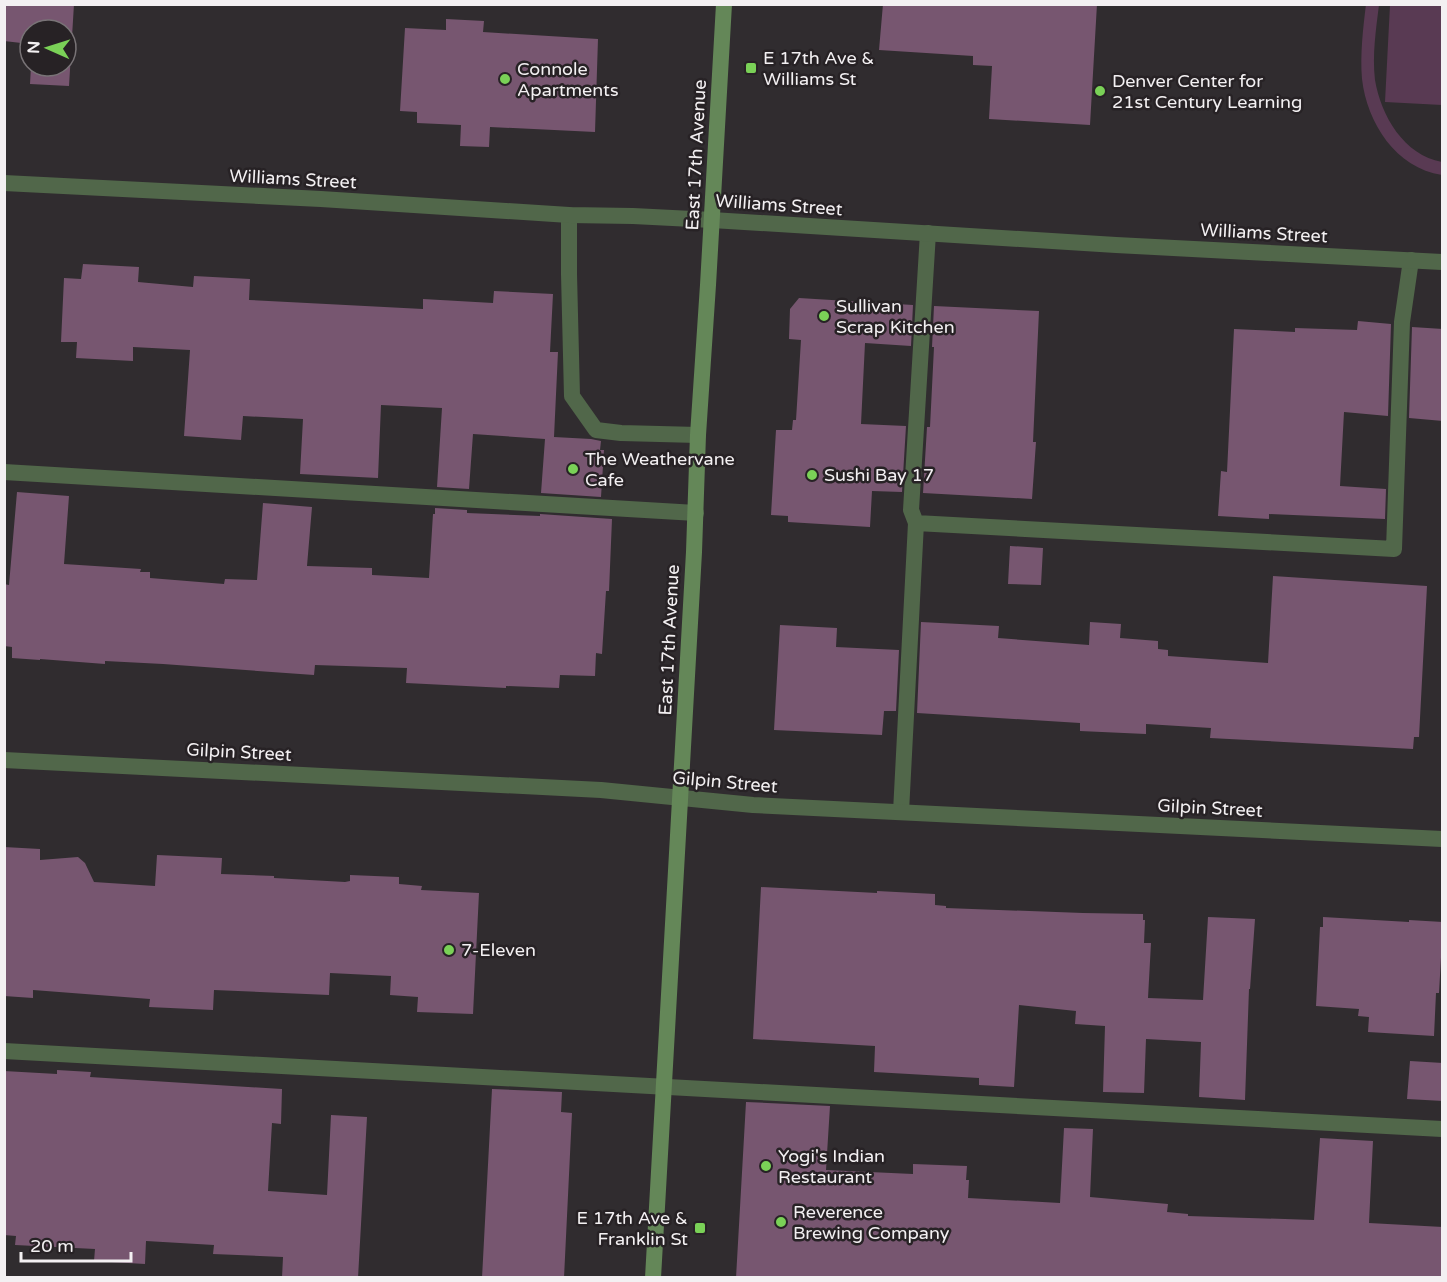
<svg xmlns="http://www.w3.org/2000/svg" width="1447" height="1282" viewBox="0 0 1447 1282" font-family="'Varela Round',sans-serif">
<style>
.green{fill:#593a53}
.building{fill:#775670}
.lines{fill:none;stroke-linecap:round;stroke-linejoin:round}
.service{stroke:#51674a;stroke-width:16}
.minor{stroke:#51674a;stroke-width:16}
.secondary{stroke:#648758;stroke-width:16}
.poi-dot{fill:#7ad157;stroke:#272225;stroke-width:2}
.labels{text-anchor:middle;stroke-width:5;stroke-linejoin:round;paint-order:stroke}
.poi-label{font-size:18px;fill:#f3f0f2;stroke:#272225;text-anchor:start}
.street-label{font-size:18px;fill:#f3f0f2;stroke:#272225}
</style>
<rect width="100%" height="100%" fill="#302c2f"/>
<!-- green -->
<path class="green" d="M1366,4l13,1c-3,24 -7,50 -4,75 6,36 29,75 67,82v13c-46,-7 -75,-52 -80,-96 -2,-25 1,-50 4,-75z
M1390,5h52v100l-57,-3z"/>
<!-- building -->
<path class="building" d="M4,4h70l-5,82 -39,-2 1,-18h35v-36h-36v14l-26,-3z
M883,4h214l-7,121 -101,-6 3,-53 -19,-1v-9l-94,-6z
M446,19l38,2 -1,11 115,7 -3,93 -105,-5 -1,20 -29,-1 1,-21 -44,-2v-11l-17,-1 5,-83 41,2z
M83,264l56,3 -1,15 55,5 1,-11 56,3 -1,21 174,9v-10l70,4 1,-12 59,3 -3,58h8l-4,85 37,2 10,2 -1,9h4l-3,47 -60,-4 4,-54 -72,-5 -4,55 -32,-2 5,-79 -61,-3 -3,73 -78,-4 3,-55 -60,-3 -2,24 -57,-4 6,-86 -57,-3v14l-57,-3 1,-16h-16l3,-64 17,1z
M799,298l114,7 -2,41 -46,-3 -4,81 45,2 -4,66 -30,-1 -2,36 -82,-5v-6l-17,-1 5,-85h16l1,-10h3l5,-80 -12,-1 1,-30z
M934,306l105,5 -6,131h3l-4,57 -109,-6 4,-66h3l4,-80h-2z
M1358,321l33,3 -3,92 -44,-4 -4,74 46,3 -1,30 -116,-5v5l-51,-3 3,-45 6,1 7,-143 61,3v-4l62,2z
M1412,327l31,2v92l-34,-3z
M17,492l52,4 -5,68 77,5 -1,3h10v6l74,6 1,-5 32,1 6,-77 49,4 -5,59 65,2v7l57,3 4,-64h2v-6l32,2v3l73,3v-2l72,5 -3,72h-3l-4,63 -6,-1 -1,23 -35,-1 -1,13 -53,-2v2l-100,-5 1,-15 -92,-3 -1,10 -151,-11 -58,-3v3l-65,-5v1l-28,-2v-11l-8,-1v-62l5,1z
M1010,546l33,2 -2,37 -33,-1z
M1273,576l154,10 -8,151h-5l-1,12 -203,-11 1,-10 -65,-4v10l-66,-3v-8l-163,-10 4,-91 78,4 -1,12 91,7 1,-23 31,2 -1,14 38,3v8l10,1v6l100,7z
M780,625l57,3 -1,19 63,3 -3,61h-12l-2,24 -108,-5z
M4,847l36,2v11l38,-3 7,6 9,19 61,4 2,-31 65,3 -1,16 53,2v2l71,4 5,-1v-6l49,2v7l23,2 -1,4 58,3 -6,121 -56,-2 1,-15 -28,-2 1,-19 -61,-3 -1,22 -115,-5 -1,20 -64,-3 1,-8 -117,-9v8l-29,-2z
M761,887l116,6v-2l58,3v11l11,1v2l137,5 60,1v6h2l-1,23h7l-3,55 55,2 5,-83 47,2 -5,70h-1l-4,111 -46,-3 2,-55 -55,-3 -2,54 -41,-1 2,-66 -30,-2 1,-13 -57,-6 -5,82 -35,-2v-7l-105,-6 1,-26 -122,-7z
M1323,917l86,5v-2l34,2 -4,71h-3l-2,43 -66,-4 1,-15 -11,-1 1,-7 -43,-3 4,-79h3z
M1410,1061l33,2v38l-36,-2z
M57,1070l34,2 -1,5 192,12 -1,35 -9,-1 -4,68 59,4 4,-80 36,2 -9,161h-76l1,-21 -70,-3 1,-9 -68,-4 -1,23 -51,-3 1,-12 -80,-4 1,-9 -12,-1v-164l53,3z
M492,1089l70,3 -1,20 11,1 -8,165h-82z
M746,1102l84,4 -4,64 87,4v-10l54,2 -1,14h3l-1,18 92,5 4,-75 29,1 -3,68 78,7 -1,8 21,2v2l126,4 6,-82 53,3 -4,82 74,4v51h-707z"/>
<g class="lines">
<!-- service -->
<path class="service" d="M569,215v59l3,122 24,34 25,3 77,2
M4,472l692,41
M916,523l478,26 8,-227 9,-62
M901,812l15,-289 -5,-13 17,-277
M4,1051l1438,78"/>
<!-- minor -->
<path class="minor" d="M4,183l317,16 248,16 64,1 79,4 404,25 326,17
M4,760l597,30 152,15 689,34"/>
<!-- secondary -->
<path class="secondary" d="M653,1278l41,-726 4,-117 10,-150 16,-281"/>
</g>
<!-- markers -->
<g class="poi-dot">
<rect x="745" y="62" width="12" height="12" rx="3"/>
<circle cx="505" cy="79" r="6"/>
<circle cx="1100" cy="91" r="6"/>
<circle cx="824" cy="316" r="6"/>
<circle cx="573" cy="469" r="6"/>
<circle cx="812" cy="475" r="6"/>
<circle cx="449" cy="950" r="6"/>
<circle cx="766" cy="1166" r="6"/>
<circle cx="781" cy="1222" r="6"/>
<rect x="694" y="1222" width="12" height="12" rx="3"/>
</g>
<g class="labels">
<!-- poi labels -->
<g class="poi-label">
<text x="763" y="64">E 17th Ave &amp;<tspan x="763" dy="21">Williams St</tspan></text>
<text x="517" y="75">Connole<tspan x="517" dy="21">Apartments</tspan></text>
<text x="1112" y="87">Denver Center for<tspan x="1112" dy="21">21st Century Learning</tspan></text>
<text x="836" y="312">Sullivan<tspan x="836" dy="21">Scrap Kitchen</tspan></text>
<text x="585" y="465">The Weathervane<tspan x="585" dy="21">Cafe</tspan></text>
<text x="824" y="481">Sushi Bay 17</text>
<text x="461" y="956">7-Eleven</text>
<text x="778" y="1162">Yogi's Indian<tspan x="778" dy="21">Restaurant</tspan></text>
<text x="793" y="1218">Reverence<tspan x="793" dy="21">Brewing Company</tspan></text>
<text x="688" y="1224" text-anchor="end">E 17th Ave &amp;<tspan x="688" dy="21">Franklin St</tspan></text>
</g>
<!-- street labels -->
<g class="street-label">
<text transform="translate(696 155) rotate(-87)" y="6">East 17th Avenue</text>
<text transform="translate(293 179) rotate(3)" y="6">Williams Street</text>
<text transform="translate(779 205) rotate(4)" y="6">Williams Street</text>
<text transform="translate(1264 233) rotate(3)" y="6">Williams Street</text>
<text transform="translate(669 640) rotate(-87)" y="6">East 17th Avenue</text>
<text transform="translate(239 752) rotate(3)" y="6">Gilpin Street</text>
<text transform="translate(725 782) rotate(5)" y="6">Gilpin Street</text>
<text transform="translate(1210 808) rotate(3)" y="6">Gilpin Street</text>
</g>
</g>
<!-- border -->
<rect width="1447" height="1282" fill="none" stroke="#f3f0f2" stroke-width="12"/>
<!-- north arrow -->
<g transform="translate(48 48) rotate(273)"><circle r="28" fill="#272225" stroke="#797477" stroke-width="1.5"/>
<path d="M0-4.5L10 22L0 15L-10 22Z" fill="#7ad157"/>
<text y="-9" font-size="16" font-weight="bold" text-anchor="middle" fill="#f3f0f2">N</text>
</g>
<!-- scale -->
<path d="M21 1252v9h110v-9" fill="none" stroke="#f3f0f2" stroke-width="3"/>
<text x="30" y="1252" font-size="18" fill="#f3f0f2" stroke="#272225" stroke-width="4.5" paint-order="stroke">20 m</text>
</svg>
